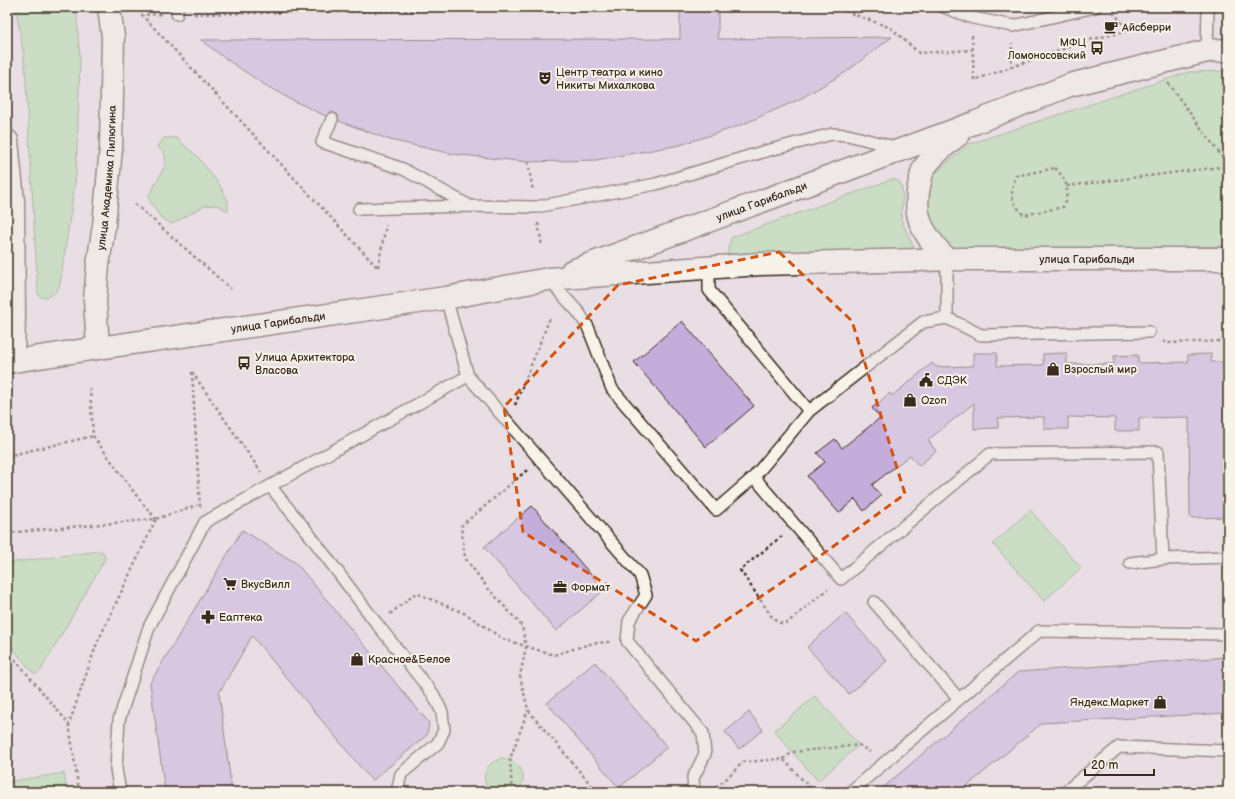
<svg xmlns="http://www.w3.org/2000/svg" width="1235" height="799" viewBox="0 0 1235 799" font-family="'Balsamiq Sans',sans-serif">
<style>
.green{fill:#a8dc9e;stroke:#72835e}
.building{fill:#c4acdb;stroke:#3b2a1e}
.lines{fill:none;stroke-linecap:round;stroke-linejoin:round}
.lane-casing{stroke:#3b2a1e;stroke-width:14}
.secondary-casing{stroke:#3b2a1e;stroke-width:25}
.path{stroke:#3b2a1e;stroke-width:2.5;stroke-dasharray:3 3;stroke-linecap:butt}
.lane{stroke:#f7f3e8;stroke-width:11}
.secondary{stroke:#f7f3e8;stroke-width:22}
.marked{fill:none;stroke:#d7540e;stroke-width:3;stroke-dasharray:8 5;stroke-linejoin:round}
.labels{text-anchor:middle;stroke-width:4;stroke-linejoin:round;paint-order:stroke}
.poi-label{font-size:11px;fill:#3b2a1e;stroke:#f7f3e8;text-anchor:start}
.street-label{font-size:11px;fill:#3b2a1e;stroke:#f7f3e8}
</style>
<rect width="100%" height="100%" fill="#e8dee4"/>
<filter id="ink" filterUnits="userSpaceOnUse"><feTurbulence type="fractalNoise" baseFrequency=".025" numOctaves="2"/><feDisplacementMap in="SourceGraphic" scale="8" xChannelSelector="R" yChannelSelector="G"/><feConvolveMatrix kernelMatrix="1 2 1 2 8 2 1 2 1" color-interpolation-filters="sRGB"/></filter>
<g filter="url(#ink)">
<!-- green -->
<path class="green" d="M16,7h60l4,53 -4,116 -16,108c-4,10 -8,12 -18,14l-4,-4 -13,-229z
M1228,71v175l-269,7c-8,-7 -26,-23 -29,-33 -3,-10 1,-33 2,-44l37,-32 220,-72z
M164,138h12l21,18 22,28 9,17v10l-11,-6 -13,1 -32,18 -11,-6 -13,-20 17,-32v-12l-8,-8z
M893,179l7,3 3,12 -2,25 13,30 -184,13 -2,-14 4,-11z
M1030,510l51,58 -37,33 -51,-57z
M100,551l4,2 1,6 -64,111 -4,4 -5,-2 -25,-31v-78z
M815,696l44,49 -41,36 -44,-50z
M503,758c18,3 27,19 14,34h-27c-11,-15 -5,-29 13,-34z
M64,773l3,19h-60v-10z"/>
<!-- building -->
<path class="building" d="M680,7h38v32l174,-2 -46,35 -46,27 -61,27 -59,19 -84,15 -68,2 -75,-8 -63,-14 -51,-19 -1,-6 -3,-2 -4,-1 -5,4 -36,-17 -25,-14 -39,-26 -25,-19 479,-1z
M682,321l72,85 -48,41 -72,-85z
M973,353h24v13l46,-1v-11l24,-1v11h47v-8l24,-1v8l50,-1v-7l23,-1v8h17v155l-38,1 -1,-101 -50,1v13h-24v-13l-47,-1v12h-24v-12l-46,1v10l-24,1v-26l-46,37 8,11 -17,15 -9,-11 -38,30 9,11 -17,15 -9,-12 -16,14 -32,-37 18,-14 -8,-9 18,-14 7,9 38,-30 -8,-10 18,-15 2,3 40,-33 4,4 37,-1z
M532,506l72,84 -48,41 -72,-84z
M242,530l54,33 133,160 -2,12 -55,46 -120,-145 -33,57 13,99h-67l-15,-109z
M845,613l42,48 -38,33 -42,-47z
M1228,657v56l-186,10 -82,69h-82l140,-120z
M595,662l72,85 -48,41 -72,-85z
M749,712l14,18 -24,19 -14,-17z"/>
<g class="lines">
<!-- lane casing -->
<g class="lane-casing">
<path id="lane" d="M177,7v7
M944,7l29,11 40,8 82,-19
M1207,51l1,-44
M332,119l-10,23 81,27 65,36
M359,209l110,-3 67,1 120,-23 110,-33 66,-17 16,1 50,13
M947,260v58l34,17 168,-3
M709,268v22l100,121
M548,279l31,34 9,14 24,62 104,121 38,-33 55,-66 114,-89 24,-4
M468,376l172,199 6,20 -17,26 -2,20 76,92 2,21 -12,24 1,14
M754,477l87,102 149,-125 168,-2 5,107 65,-2
M1130,563l33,-4
M874,602l85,97
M120,792l-4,-23 3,-49 30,-93 56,-105 65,-36
M397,792l4,-18 37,-31 6,-13 -2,-18 -9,-18 -56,-70 -68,-90 -39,-48 198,-110 -22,-78
M850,792l189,-161 189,3
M1065,792l54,-45 109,4"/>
</g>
<!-- secondary casing -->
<g class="secondary-casing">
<g id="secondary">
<path d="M7,141l6,60 1,115 -1,45"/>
<path d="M947,260c-22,-24 -35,-41 -28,-74 2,-5 2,-13 5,-18 9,-14 22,-23 35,-34"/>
<path id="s1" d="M572,271l402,-148 96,-38 137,-34 21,-1"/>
<path id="s2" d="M98,348l-3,-48 3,-35 6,-40 7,-77 2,-111 -4,-30"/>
<path id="s3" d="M7,362l91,-14 348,-50 102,-19 212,-15 199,-5h269"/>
</g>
</g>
<!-- path -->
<path class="path" d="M834,7l57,21 28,25 53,-3
M161,14l-19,1 236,253
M194,14l431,-7
M972,35l2,45 115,-40 39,-9 -16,-21
M1011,68l1,-25
M1168,83l60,82
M528,162l5,29
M1055,168c13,13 15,22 8,39l-39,8c-13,-13 -15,-21 -8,-39z
M1067,186l161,-20
M135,204l96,85
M538,223l4,23
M378,267l8,-42
M1163,341l3,2 62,-2
M192,372l8,135
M192,372l69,100
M90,388l3,48 46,63 17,20
M515,405l35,-87
M7,456l86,-20
M527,470l-42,36 -24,20 4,32 22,29 35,39 4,21 -6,29 8,34 69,82
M7,533l149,-14 41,-14
M782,536l-42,34 32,47 8,6h7l41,-34
M390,614l26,-21 50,21 37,25 51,16 39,-12 18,-1
M7,650l62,74
M783,759l10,-7 66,-7 11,7
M711,790l13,-9 19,-19 40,-3 31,33
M79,792l-10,-68 28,-81 59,-124
M512,792l-2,-33 18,-49"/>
<!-- lane -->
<use href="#lane" class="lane"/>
<!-- secondary -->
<use href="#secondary" class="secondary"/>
</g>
</g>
<!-- marked area -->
<path d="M0 0H1235V799H0ZM779,252l73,69 53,173 -89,65 -120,82 -173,-109 -19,-125 114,-122z" fill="#e8dee4" fill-opacity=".55" fill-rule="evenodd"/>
<path class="marked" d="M779,252l73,69 53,173 -89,65 -120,82 -173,-109 -19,-125 114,-122z"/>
<!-- icons -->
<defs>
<g id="cafe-bare" transform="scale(1.08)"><path d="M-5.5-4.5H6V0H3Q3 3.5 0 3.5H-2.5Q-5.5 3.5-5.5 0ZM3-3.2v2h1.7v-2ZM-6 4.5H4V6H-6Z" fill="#3b2a1e" stroke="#f7f3e8" stroke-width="2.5" paint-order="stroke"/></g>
<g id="bus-bare" transform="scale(1.08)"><path d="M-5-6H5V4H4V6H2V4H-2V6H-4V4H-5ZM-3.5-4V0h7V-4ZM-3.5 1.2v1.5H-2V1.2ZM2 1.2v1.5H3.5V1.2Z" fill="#3b2a1e" stroke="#f7f3e8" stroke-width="2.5" paint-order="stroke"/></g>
<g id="theatre-bare" transform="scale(1.08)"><path d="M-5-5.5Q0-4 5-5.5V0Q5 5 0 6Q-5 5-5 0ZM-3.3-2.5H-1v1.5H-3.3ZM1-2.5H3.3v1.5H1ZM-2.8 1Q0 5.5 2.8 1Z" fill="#3b2a1e" stroke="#f7f3e8" stroke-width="2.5" paint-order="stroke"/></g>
<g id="shop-bare" transform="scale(1.08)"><path d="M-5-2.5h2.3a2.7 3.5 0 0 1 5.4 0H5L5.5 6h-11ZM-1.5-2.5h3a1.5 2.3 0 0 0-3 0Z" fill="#3b2a1e" stroke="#f7f3e8" stroke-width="2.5" paint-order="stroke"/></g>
<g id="civic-bare" transform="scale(1.08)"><path d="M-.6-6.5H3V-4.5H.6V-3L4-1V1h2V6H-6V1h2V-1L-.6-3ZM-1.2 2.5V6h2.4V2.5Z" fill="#3b2a1e" stroke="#f7f3e8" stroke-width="2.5" paint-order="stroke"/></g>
<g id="supermarket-bare" transform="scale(1.08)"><path d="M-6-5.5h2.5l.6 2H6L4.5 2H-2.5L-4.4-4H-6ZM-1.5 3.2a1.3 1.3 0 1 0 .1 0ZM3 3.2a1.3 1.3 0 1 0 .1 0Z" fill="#3b2a1e" stroke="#f7f3e8" stroke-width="2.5" paint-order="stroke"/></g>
<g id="office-bare" transform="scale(1.08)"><path d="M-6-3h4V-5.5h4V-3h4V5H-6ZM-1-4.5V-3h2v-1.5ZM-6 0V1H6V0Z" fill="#3b2a1e" stroke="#f7f3e8" stroke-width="2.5" paint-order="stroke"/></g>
<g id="pharmacy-bare" transform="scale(1.08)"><path d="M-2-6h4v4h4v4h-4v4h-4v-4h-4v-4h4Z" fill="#3b2a1e" stroke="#f7f3e8" stroke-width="2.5" paint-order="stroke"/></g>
</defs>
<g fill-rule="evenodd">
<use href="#cafe-bare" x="1111" y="27"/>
<use href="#bus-bare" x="1097" y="48"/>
<use href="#theatre-bare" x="545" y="78"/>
<use href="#bus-bare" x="244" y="363"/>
<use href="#shop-bare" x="1053" y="369"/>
<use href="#civic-bare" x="926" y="380"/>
<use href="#shop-bare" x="910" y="400"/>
<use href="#supermarket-bare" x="230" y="584"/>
<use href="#office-bare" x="560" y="587"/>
<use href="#pharmacy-bare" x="208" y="617"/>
<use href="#shop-bare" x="357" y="659"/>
<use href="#shop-bare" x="1160" y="702"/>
</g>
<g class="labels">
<!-- poi labels -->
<g class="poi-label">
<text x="1122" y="31">Айсберри</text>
<text x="1086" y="46" text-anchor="end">МФЦ<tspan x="1086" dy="13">Ломоносовский</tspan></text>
<text x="556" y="76">Центр театра и кино<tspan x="556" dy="13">Никиты Михалкова</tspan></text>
<text x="255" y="361">Улица Архитектора<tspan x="255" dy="13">Власова</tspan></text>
<text x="1064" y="373">Взрослый мир</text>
<text x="937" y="384">СДЭК</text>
<text x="921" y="404">Ozon</text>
<text x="241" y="588">ВкусВилл</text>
<text x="571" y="591">Формат</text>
<text x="219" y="621">Еаптека</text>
<text x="368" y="663">Красное&amp;Белое</text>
<text x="1149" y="706" text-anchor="end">Яндекс.Маркет</text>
</g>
<!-- street labels -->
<g class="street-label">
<text dy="4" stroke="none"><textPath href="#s2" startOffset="171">улица Академика Пилюгина</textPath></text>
<text dy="4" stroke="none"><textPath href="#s1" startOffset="202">улица Гарибальди</textPath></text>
<text dy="4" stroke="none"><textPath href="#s3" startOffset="1087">улица Гарибальди</textPath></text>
<text dy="4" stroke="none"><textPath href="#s3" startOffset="274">улица Гарибальди</textPath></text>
</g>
</g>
<!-- margin -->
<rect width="1235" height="799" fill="none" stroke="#f7f3e8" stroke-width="24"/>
<rect x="12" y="12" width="1211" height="775" fill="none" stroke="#3b2a1e" stroke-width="1.5" filter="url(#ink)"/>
<!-- scale -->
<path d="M1085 769v6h69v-6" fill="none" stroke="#3b2a1e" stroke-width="2"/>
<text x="1091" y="769" font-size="12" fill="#3b2a1e" stroke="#f7f3e8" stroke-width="3" paint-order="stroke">20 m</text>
</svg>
